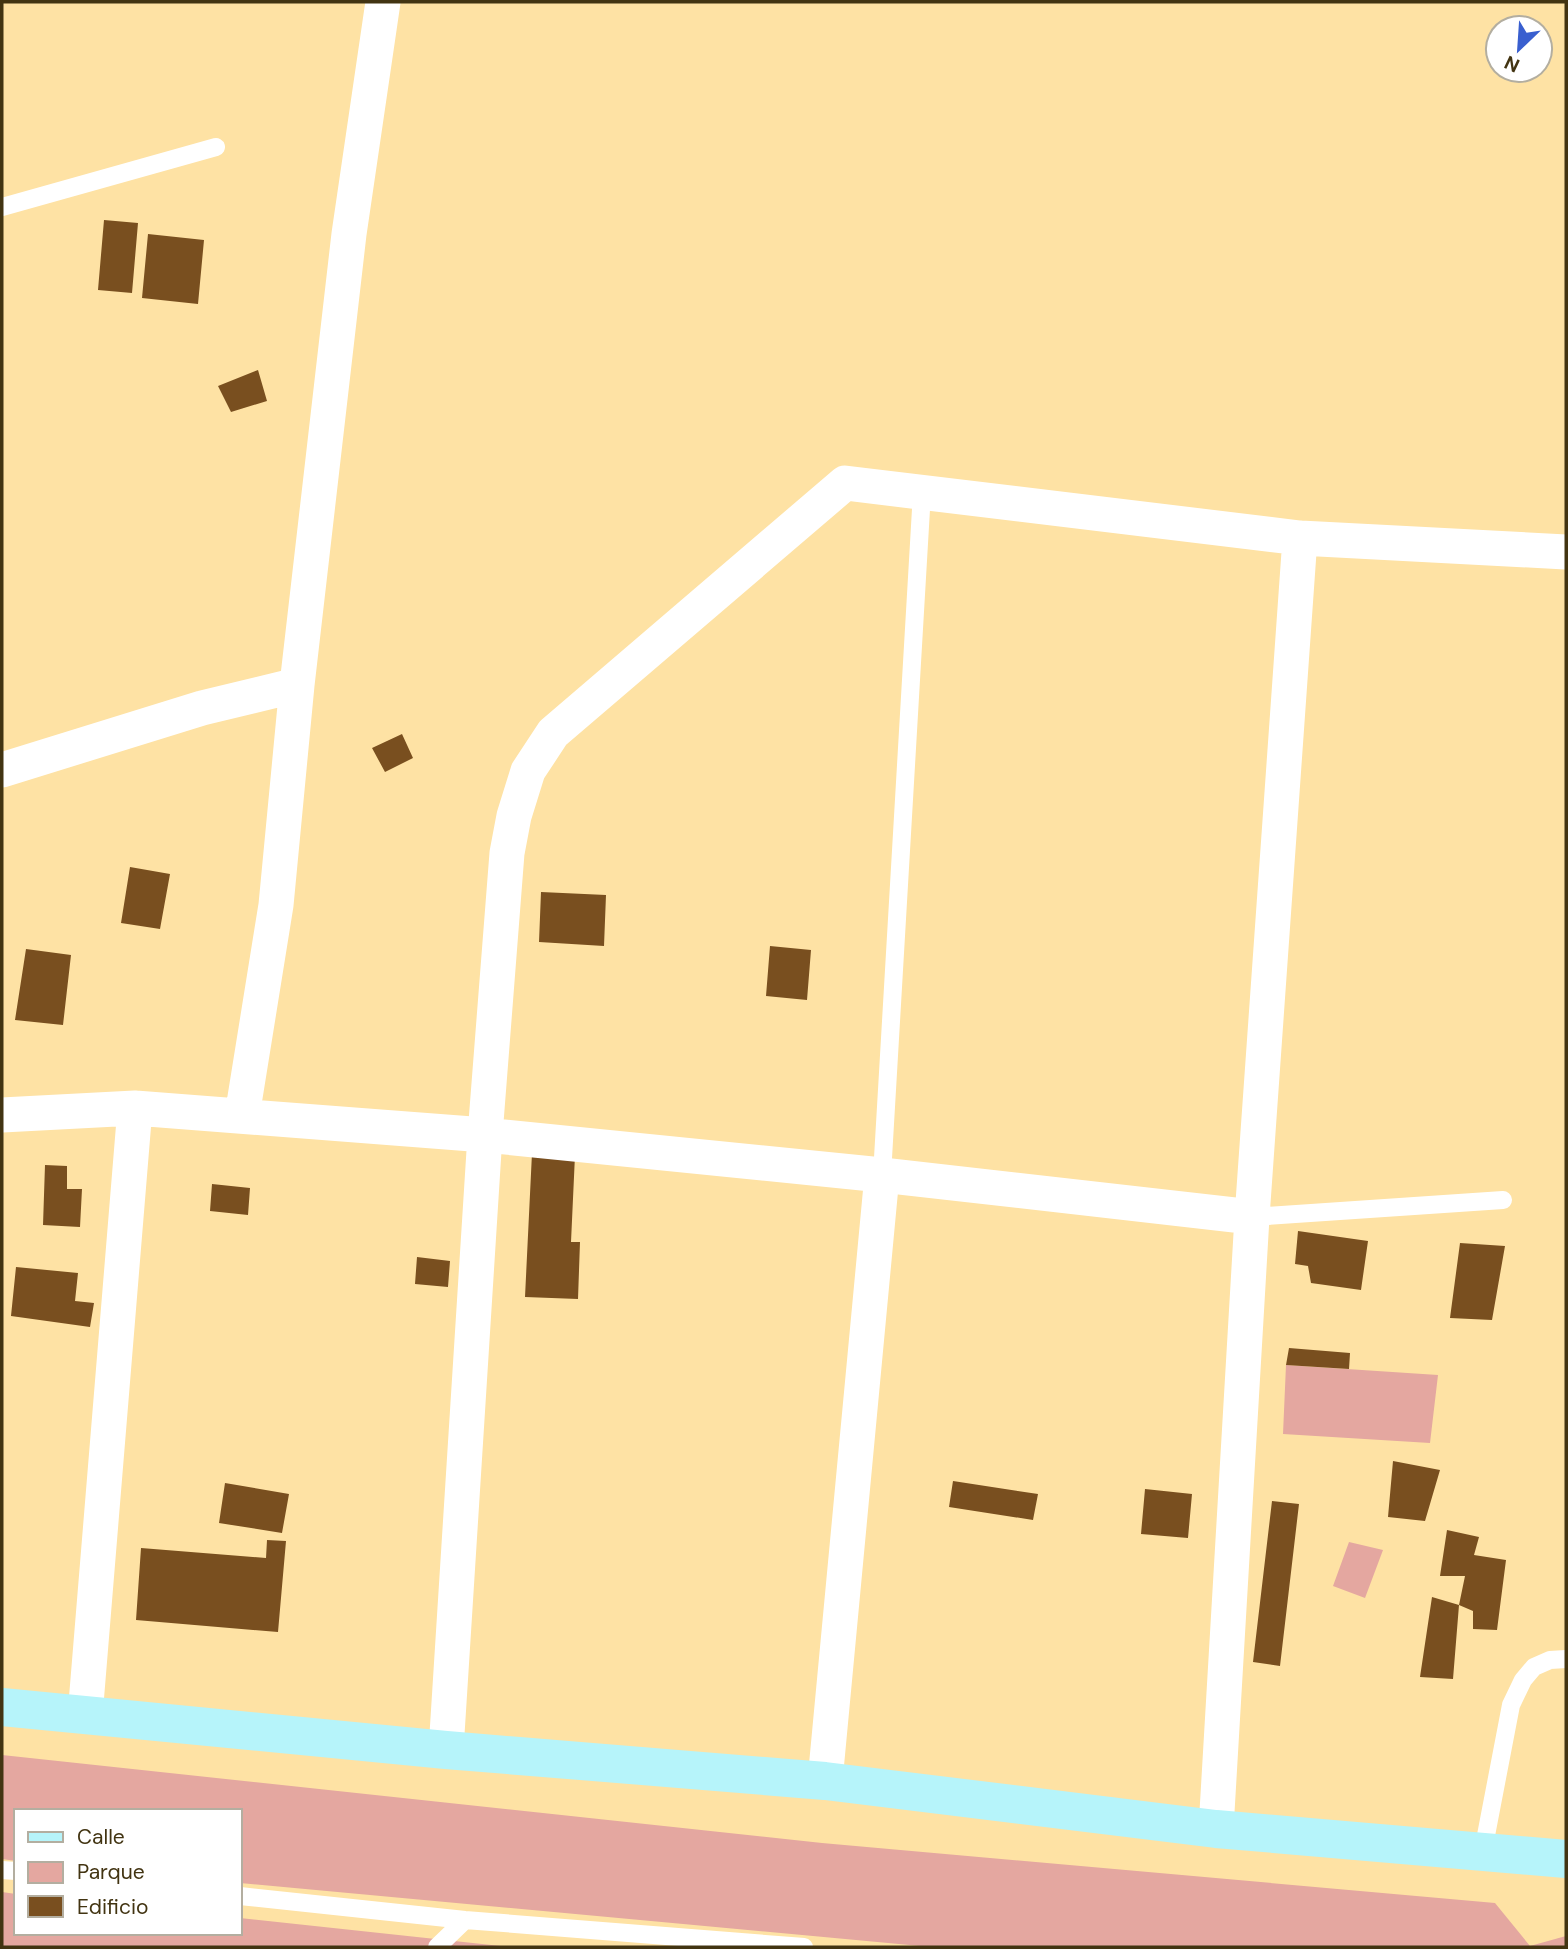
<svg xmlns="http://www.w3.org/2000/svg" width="1568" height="1949" viewBox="0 0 1568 1949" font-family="'DM Sans',sans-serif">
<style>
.green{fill:#e4a7a0}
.building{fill:#794f1f}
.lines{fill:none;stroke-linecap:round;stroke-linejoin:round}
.lane{stroke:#fff;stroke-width:18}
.street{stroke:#fff;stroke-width:35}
.secondary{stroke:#b6f4fa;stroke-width:38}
</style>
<rect width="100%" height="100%" fill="#fee2a4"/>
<!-- green -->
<path class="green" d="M1286,1365l152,10 -8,68 -147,-9z
M1349,1542l34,8 -18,48 -32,-12z
M2,1755l820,88 673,60 35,43 36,-10v11h-635l-691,-64v-72h-224v50l-14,-2z
M2,1892l14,2v39h224v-15l271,29h-509z"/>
<!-- building -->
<path class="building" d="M104,220l34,3 -6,70 -34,-3z
M148,234l56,6 -6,64 -56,-6z
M258,370l9,31 -36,11 -13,-26z
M402,734l11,24 -28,14 -13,-24z
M130,867l40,7 -10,55 -39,-6z
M541,892l65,3 -2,51 -65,-4z
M770,946l41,4 -4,50 -41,-4z
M26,949l45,6 -8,70 -48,-5z
M532,1153l43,2 -4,87h9l-2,57 -53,-2z
M45,1165l22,1v23h15l-2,38 -37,-2z
M212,1184l38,4 -2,27 -38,-4z
M1298,1231l70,10 -7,49 -50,-7 -3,-17 -13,-2z
M1460,1243l45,3 -13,74 -42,-2z
M417,1257l33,4 -2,26 -33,-3z
M16,1267l62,6 -3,28 19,2 -4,24 -79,-11z
M1289,1348l61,5 -1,16 -63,-4z
M1393,1461l47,9 -15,51 -37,-4z
M953,1481l85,13 -5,26 -84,-13z
M225,1483l64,11 -7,39 -63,-10z
M1145,1489l47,5 -4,44 -47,-4z
M1272,1501l27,3 -19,162 -27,-4z
M1447,1530l32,7 -5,18 32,5 -9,70 -24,-1v-18l-14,-6 6,-29h-25z
M267,1540l19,1 -8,91 -142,-12 5,-72 125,10z
M1432,1597l27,8 -6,74 -33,-2z"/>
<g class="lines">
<!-- lane -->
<path class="lane" d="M2,207l214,-60
M882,1175l40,-683
M1252,1217l251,-17
M1483,1851l28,-146 12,-25 11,-13 16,-7 16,-1
M2,1870l14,1
M240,1896l225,24 339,27
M437,1947l28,-27"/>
<!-- street -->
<path class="street" d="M2,770l200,-62 95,-23
M2,1115l133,-7 350,27 397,40 370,42
M242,1116l34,-211 21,-220 52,-451 34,-232
M85,1716l50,-608
M446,1750l39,-615 22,-282 7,-37 14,-45 25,-38 292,-250 455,55 266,14
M825,1781l57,-606
M1216,1829l36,-612 48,-679"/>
<!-- secondary -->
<path class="secondary" d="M2,1707l444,43 379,31 391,48 350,30"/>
</g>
<!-- border -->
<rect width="1568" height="1949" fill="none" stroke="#423412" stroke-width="7"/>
<!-- legend -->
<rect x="14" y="1809" width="228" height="126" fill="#ffffff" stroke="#b3aea0" stroke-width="2"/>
<rect x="28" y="1832" width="35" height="10" fill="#b6f4fa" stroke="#b3aea0" stroke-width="2"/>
<text x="77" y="1844" font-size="21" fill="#423412">Calle</text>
<rect x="28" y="1862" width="35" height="21" fill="#e4a7a0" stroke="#b3aea0" stroke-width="2"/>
<text x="77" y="1879" font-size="21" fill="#423412">Parque</text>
<rect x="28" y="1896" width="35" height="21" fill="#794f1f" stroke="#b3aea0" stroke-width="2"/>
<text x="77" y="1914" font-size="21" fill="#423412">Edificio</text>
<!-- north arrow -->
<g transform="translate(1519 49) rotate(205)"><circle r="33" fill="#ffffff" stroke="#b3aea0" stroke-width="2"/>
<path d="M0-5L12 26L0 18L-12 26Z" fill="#395fcf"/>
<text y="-10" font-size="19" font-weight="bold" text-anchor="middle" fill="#423412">N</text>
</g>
</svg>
